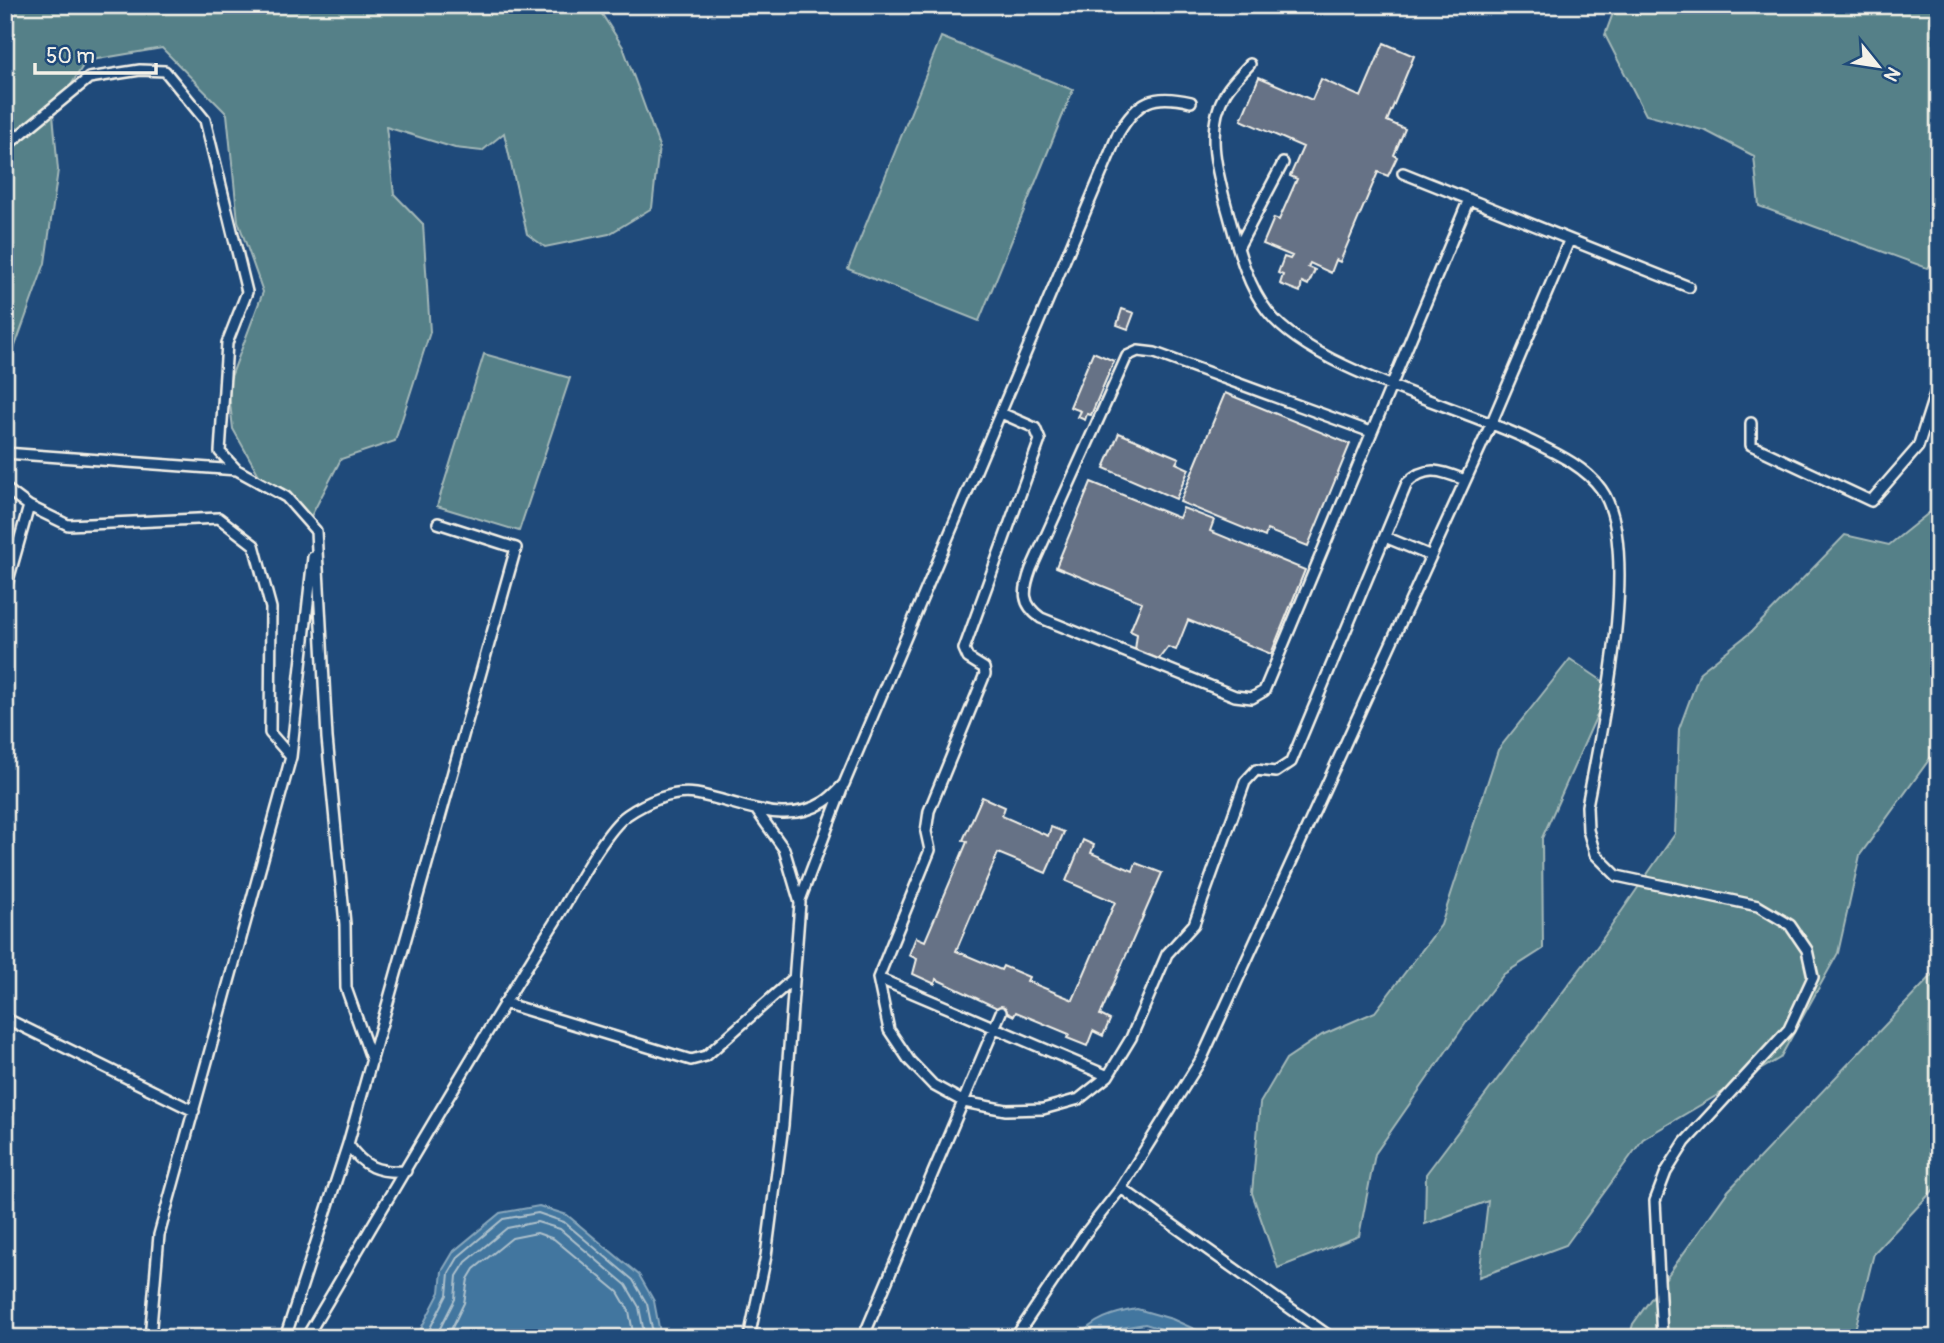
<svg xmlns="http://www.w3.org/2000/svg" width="1944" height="1343" viewBox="0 0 1944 1343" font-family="Pangolin,sans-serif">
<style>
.green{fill:#548088;stroke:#a4b8b8;stroke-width:2}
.water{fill:#42769f;stroke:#89a7bc;stroke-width:2}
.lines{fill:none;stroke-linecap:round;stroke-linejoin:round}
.shore{stroke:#adc0cb;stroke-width:2}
.building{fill:#667286;stroke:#f4f1e8;stroke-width:2}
.service-casing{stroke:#f4f1e8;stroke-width:14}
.service{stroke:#1f4a7a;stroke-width:9}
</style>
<rect width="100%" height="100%" fill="#1f4a7a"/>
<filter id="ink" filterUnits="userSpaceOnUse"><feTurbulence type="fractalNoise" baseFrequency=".0143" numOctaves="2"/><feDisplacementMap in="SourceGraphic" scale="14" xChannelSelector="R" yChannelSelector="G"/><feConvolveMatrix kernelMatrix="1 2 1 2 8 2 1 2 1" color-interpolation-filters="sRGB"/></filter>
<g filter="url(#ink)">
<!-- green -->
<path class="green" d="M5,5h591l27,42 36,99 -7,62 -43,26 -64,13 -18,-13 -23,-101 -22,18 -27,-3 -69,-21 8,67 29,30 7,108 -35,109 -54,18 -32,61 -45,-36 -31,-55 -5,-44 35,-93 -25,-71 -11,-107 -65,-66 -76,13 -33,53 5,56 -13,93 -40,111z
M1616,5h323v255l-12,8 -168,-62 -5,-50 -48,-25 -60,-16 -41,-80z
M941,37l132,53 -94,231 -131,-52z
M484,354l86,24 -51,153 -82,-25z
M1939,432v314l-79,109 -22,98 -58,105 -137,81 -77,106 -87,32 9,-76 -63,23 1,-50 173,-230 76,-110 4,-105 21,-57 51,-40 94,-97 44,10 41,-33 1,-56z
M1570,659l40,27 -68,152 1,111 -39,25 -34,43 -95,137 -16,82 -81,32 -26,-75 8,-90 26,-44 36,-24 53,-23 66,-87 57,-175z
M1939,968v216l-65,69 -21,85h-224l4,-14 95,-133z"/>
<!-- water -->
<path class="water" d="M539,1206l28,9 72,60 15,26 7,37h-245l24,-46 2,-21 12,-20 46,-38z
M1137,1309l35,10 42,19h-22l-47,-14 -24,4 -18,10h-25c15,-19 35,-25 59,-29z"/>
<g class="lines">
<!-- shore -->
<path class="shore" d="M425,1338l22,-43 2,-22 10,-17 44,-37 35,-6 26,9 69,58 14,24 7,34
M435,1338l20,-39 2,-23 9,-14 41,-34 30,-6 23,7 66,56 13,22 6,31
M447,1338l17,-35 4,-24 6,-10 38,-31 25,-5 17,6 64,53 11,19 5,27"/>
</g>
<!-- building -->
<path class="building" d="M1384,43l30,13 -27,65 18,8 -11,26 3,2 -9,19 -10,-4 -38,90 -4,-2 -5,13 -21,-10 -2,4 7,3 -7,15 -6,-3 -2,10 -20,-8 3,-9 -5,-2 6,-16 6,2 2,-3 -29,-12 11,-26 5,2 18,-41 -7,-3 13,-29 -62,-27 18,-43 53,23 9,-21 40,18z
M1122,309l12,4 -6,16 -11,-4z
M1093,352l21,9 -23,54 -4,-1 -2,6 -7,-3 3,-6 -11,-4z
M1225,393l125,51 -42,102 -41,-16 -2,7 -85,-35z
M1119,433l60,25 -3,5 13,6 -13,30 -72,-31z
M1091,482l88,36 4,-10 31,12 -4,11 95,39 -34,84 -83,-34 -12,30 -8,-3 -10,13 -23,-10 2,-16 -7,-3 12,-29 -86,-35z
M982,797l23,10 -3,9 46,20 3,-9 13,5 -18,41 -48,-20 -42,98 45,19 2,-4 26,11 -2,4 46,19 42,-98 -49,-21 17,-41 11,5 -3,8 42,18 3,-8 26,10 -62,142 10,5 -7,16 -10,-5 -6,15 -20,-8 2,-4 -53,-22 -2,4 -78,-37 -1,5 -22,-10 4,-15 -8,-4 7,-18 9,4 42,-99 -4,-2z"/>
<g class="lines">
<!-- service casing -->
<g class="service-casing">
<path id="service" d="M1250,64c-8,9 -18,18 -24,28 -21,35 -10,76 0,113 10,35 19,78 42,107 45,58 191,94 259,127 26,13 57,26 74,50 42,58 -1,246 -14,317l1,24 7,24 22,22 141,30 32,19 17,25 6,27 -24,52 -104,113 -19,30 -11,29 7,137
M5,147l84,-69 51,-8 25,1 40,49 42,172 -20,51 -7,109 17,18 49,27 30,34 11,207 18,186 1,64 26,73
M1403,173l286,114
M1238,248l45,-85
M1001,413l34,15 5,12 -76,209 4,9 16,10 1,6 -56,137 -3,21 4,18 -52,128 11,52 20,30 24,25 31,17 42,8 37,-1 36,-10 29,-23 23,-38 36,-84 27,-30 51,-142 11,-12 20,2 15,-10 116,-279c19,-19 35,-12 58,-3
M1751,423v22l120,56 47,-54 21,-66
M1371,432l-216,-79 -17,-2 -11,5 -96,213c-8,22 -10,35 10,49l194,78 17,2 12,-7 205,-492
M5,453l232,17
M5,488l24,18 39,19 151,-7 35,27 17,63 -1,125 21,24
M1385,537l46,19
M5,591l24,-85
M800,900l42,-111
M878,978l230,98
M504,1003l187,57 15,-4 88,-78
M5,1018l189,93
M348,1144c15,23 30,29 58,27
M1121,1188l211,150
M150,1338l9,-103 132,-478 22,-200
M285,1338l63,-194 168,-596 -78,-25
M306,1338c83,-140 164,-281 250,-418 16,-26 48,-89 71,-105 19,-13 46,-25 69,-21 42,7 87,34 128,8 8,-5 14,-12 20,-18l274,-650c20,-34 35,-41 73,-32
M749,1338l17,-82 17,-131 17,-222 -16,-54 -27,-38
M863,1338l138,-326
M1015,1338l70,-104 36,-46 81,-130 290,-636 77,-181"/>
</g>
<!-- service -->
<use href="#service" class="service"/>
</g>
</g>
<!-- margin -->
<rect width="1944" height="1343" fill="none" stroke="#1f4a7a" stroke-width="28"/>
<rect x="14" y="14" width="1916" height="1315" fill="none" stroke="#f4f1e8" stroke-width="2.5" filter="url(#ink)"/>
<!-- north arrow -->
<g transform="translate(1878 66) rotate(120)" stroke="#1f4a7a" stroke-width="5" paint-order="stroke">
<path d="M0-5L12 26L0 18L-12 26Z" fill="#f4f1e8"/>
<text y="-10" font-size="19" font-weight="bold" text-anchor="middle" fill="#f4f1e8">N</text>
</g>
<!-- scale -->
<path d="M35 63v10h121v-10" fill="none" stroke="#f4f1e8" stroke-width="3.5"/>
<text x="46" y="63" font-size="21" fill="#f4f1e8" stroke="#1f4a7a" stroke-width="5" paint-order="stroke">50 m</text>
</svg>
